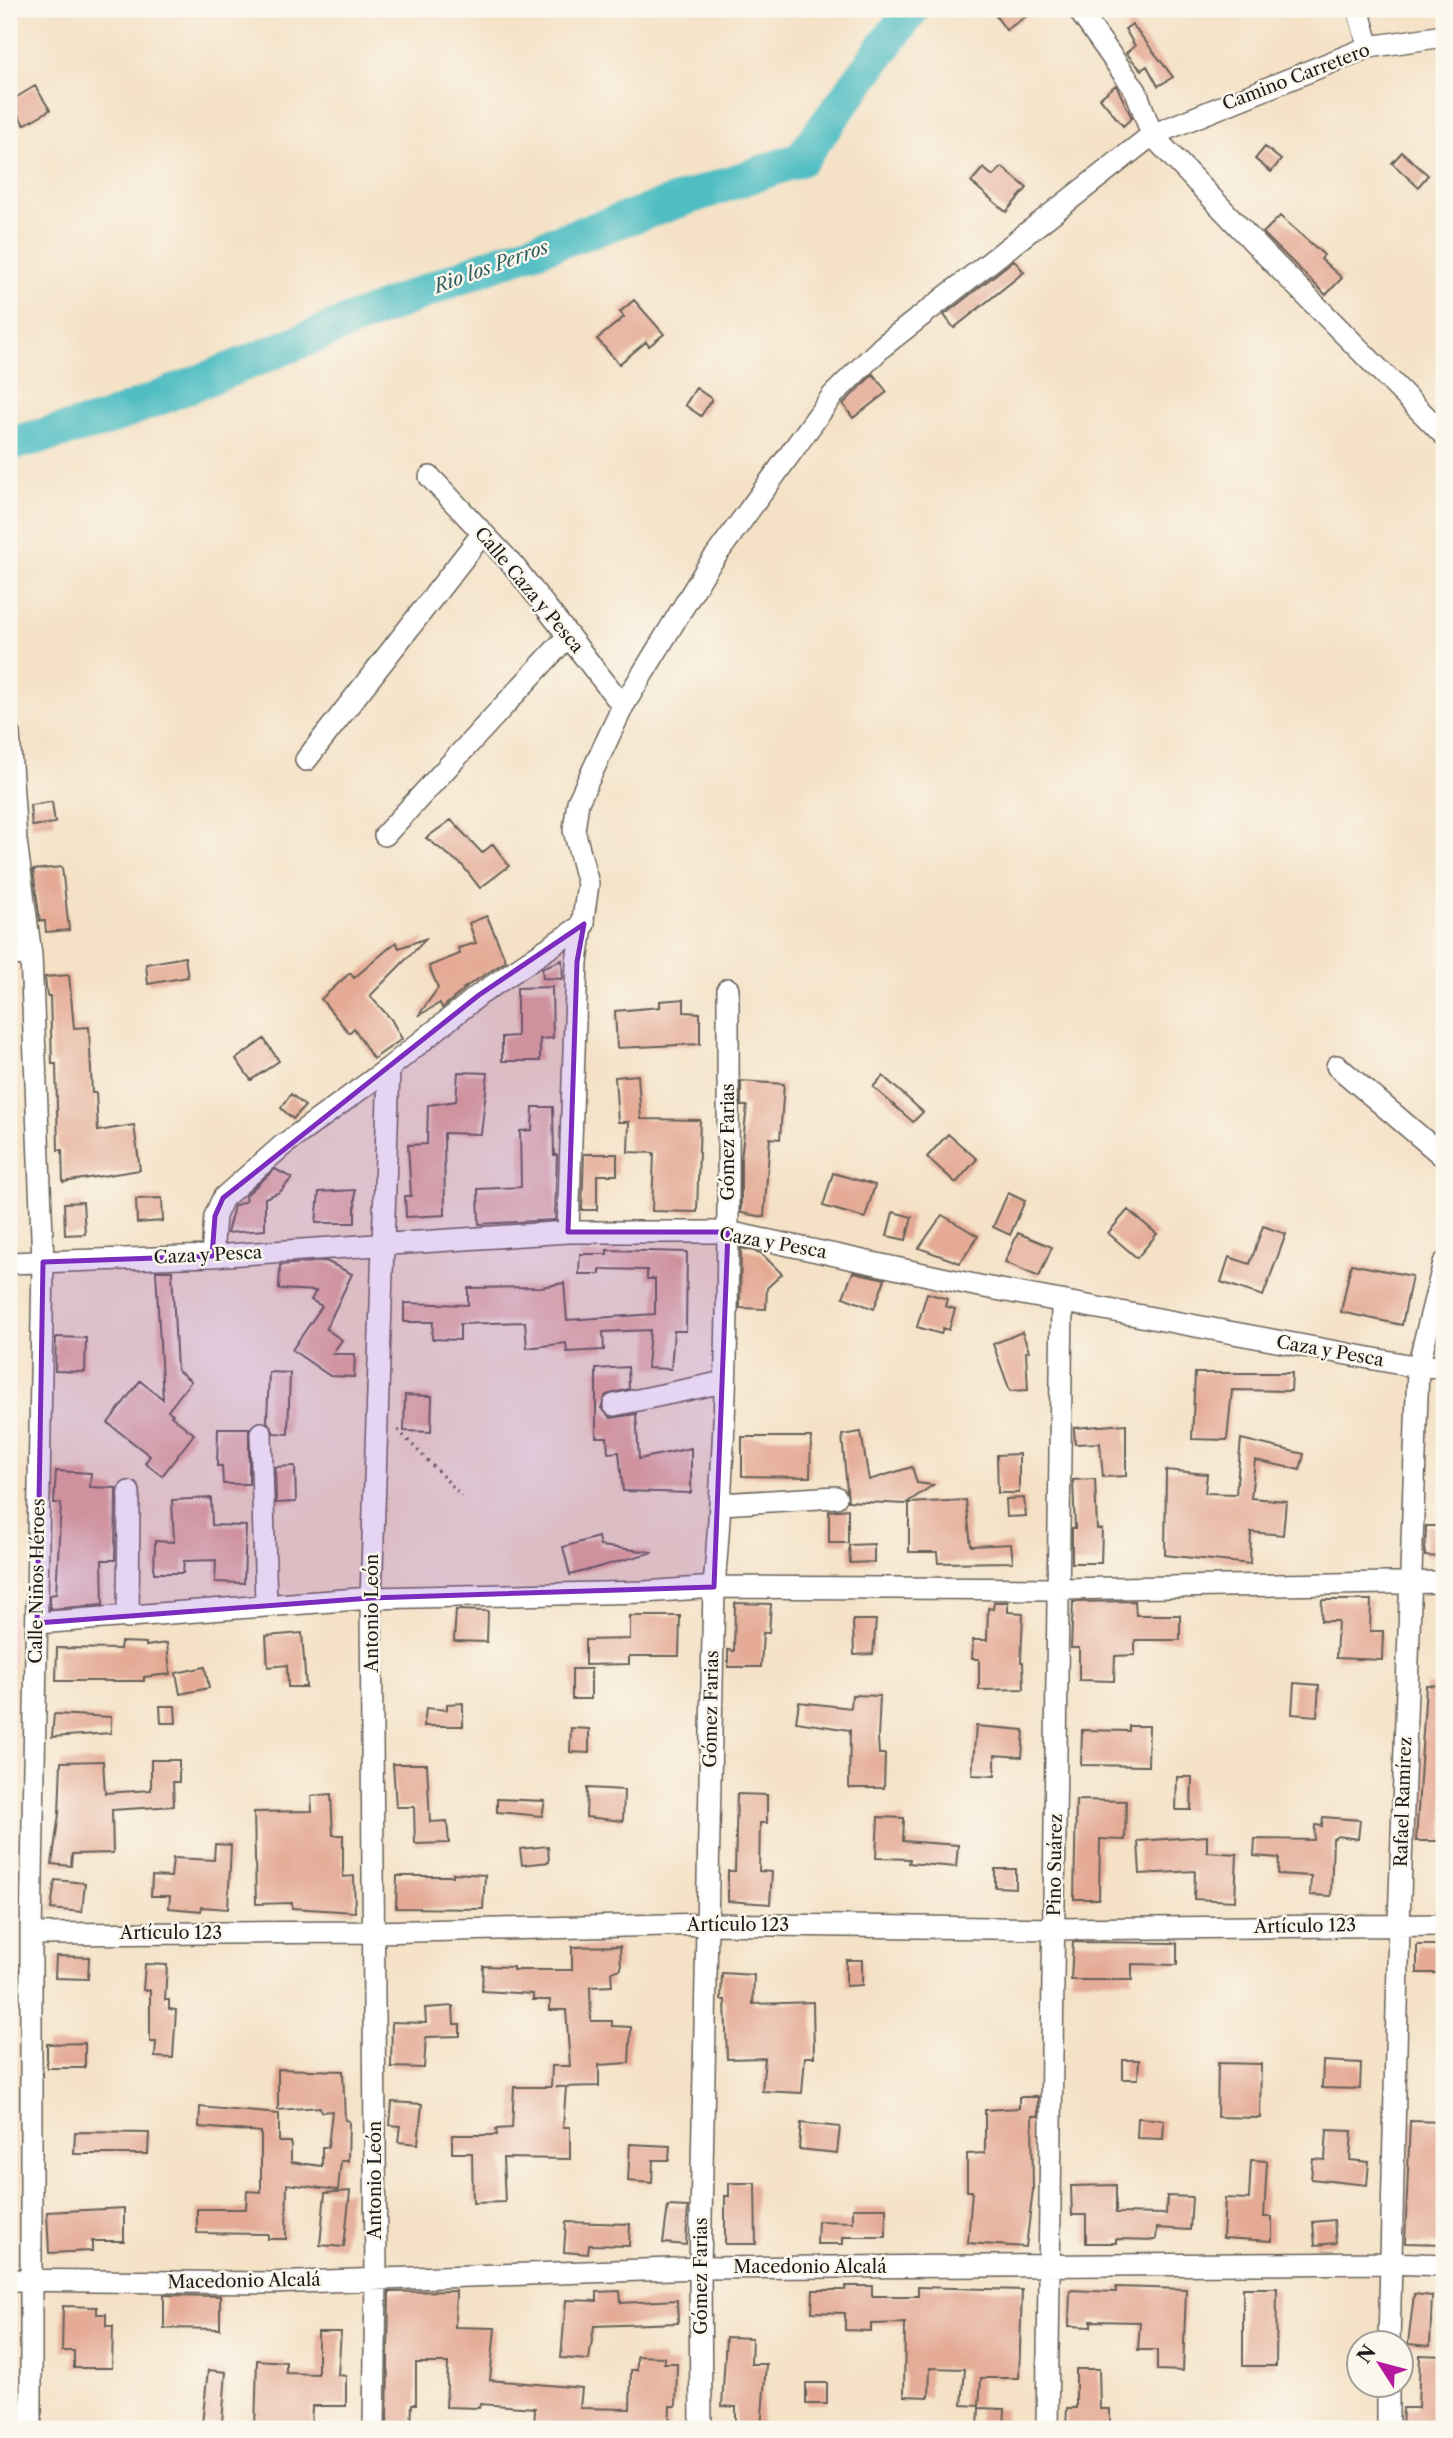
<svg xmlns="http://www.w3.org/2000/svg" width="1453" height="2438" viewBox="0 0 1453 2438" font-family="'Libre Caslon Text',serif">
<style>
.built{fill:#f6cfd8}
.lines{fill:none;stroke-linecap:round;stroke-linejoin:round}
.river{stroke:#4fbdc3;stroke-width:35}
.building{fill:#e4aa95}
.street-casing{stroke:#686158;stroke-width:24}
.path{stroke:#686158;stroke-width:3.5;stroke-dasharray:2 5;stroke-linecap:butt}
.street{stroke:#fff;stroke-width:21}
.marked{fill:#7b2cbf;fill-opacity:0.2;stroke:#7b2cbf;stroke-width:5;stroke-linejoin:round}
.labels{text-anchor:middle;stroke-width:5;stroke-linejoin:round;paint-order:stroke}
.street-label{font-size:18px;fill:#1c1c1c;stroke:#fbf7ec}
.water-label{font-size:19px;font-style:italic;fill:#305c5f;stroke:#fbf7ec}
</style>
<rect width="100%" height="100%" fill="#fbf7ec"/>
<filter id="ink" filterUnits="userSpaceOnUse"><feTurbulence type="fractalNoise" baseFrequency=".0143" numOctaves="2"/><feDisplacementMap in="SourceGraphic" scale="14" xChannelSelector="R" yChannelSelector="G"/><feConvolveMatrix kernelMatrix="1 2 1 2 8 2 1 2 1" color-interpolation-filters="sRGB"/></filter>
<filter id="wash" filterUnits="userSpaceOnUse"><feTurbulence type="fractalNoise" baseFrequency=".00686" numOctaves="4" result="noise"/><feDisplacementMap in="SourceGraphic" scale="28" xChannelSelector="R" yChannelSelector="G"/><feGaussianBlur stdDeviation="1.57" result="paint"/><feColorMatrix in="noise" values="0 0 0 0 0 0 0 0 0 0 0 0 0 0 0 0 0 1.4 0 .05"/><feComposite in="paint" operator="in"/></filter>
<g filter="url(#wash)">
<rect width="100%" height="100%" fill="#f4e1c6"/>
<!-- built -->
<path class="built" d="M9,1599h4v660h-4z"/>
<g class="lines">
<!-- river -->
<path class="river" d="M9,444l93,-23 391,-157 308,-105 111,-150"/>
</g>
<g id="blocks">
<!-- building -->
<path class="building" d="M991,9h46l-31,21z
M1132,24l41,53 -15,9 -11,-20 -6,4 -15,-17 9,-7 -10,-17z
M1116,85l16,33 -9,8 -23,-28z
M35,86l15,24 -26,15 -14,-24z
M1265,147l16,13 -10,12 -16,-13z
M1402,152l26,23 -10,12 -26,-24z
M1002,167l25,21 -21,24 -35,-30 12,-14 10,8z
M1280,216l44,39 -3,4 21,19 -16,17 -63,-62z
M1014,260l10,12 -70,56 -10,-13z
M634,300l30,34 -15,12 -3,-4 -27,22 -22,-25 27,-22 -4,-5z
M873,374l14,18 -34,26 -10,-14z
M696,388l16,11 -11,17 -16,-11z
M52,802l3,21 -23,3 -2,-21z
M451,820l31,33 11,-9 16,22 -29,22 -18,-23 -36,-27z
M62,867l7,63 -23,2 -1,-11h-5l-7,-51z
M487,916l19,45 -42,27h2l-24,20 -2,-5 -22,13 20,-28 -9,-22 31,-12 -2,-6 18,-5 -7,-20z
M427,938l-57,58 21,23 11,20 -29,20 -19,-31 -5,5 -28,-34 29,-26 4,5 42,-36 3,6z
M185,957l3,20 -40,7 -2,-20z
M562,960l1,19 -20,-1 -1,-10z
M69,975l5,53 15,-1 3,66h4l2,38 36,-6 6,45 -77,12 -1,-32h-4l-2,-86h-4l-2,-68h-3l-2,-19z
M552,987l1,51 -13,1v22h-38v-24l15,-1v-48z
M684,999v13l16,1v31l-83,4 -2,-37 45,-4v-6z
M264,1039l15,22 -28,19 -15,-21z
M458,1072l30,1 -7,61 -37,-1 1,82 -39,2 -1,-21h6l-3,-51 19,-1 1,-39 28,-4z
M638,1075l3,44 59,1 -3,92 -45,-1 2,-58 -26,-1 1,-30h-11l-3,-45z
M883,1076l40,36 -10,10 -40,-35z
M741,1081l43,3 -4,55 -10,-1 -6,79 -23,-4v-54l6,-53h-6z
M291,1094l14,12 -12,13 -12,-11z
M533,1107h20l1,48h3l-2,65 -76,4 -1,-35 43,-2 -1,-56 12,-1z
M948,1134l29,25 -21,24 -29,-26z
M584,1154h33v21h-20v35h-15z
M275,1169l17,9 -12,14 -15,6v32l-38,3 7,-27 12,-5 -1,-5z
M833,1173l42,12 -10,33 -42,-12z
M355,1190v33h-39l3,-31z
M1008,1193l17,8 -15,34 -17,-8z
M162,1198l1,23 -26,2 -1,-24z
M83,1202l2,32 -20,1 -1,-32z
M1128,1210l29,24 -20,24 -29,-25z
M893,1212l19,5 -6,23 -19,-4z
M942,1215l36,21 -18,27 -41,-15z
M1263,1226l23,8 -23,62 -42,-14 8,-25 21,7z
M1018,1233l34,14 -13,30 -34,-15z
M741,1248l20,5 21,21 -15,14 -1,21 -26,-1z
M607,1250l80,2 -1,79h-12l-3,38 -24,-1 3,-38 -47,2 1,18 -37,2 -1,-9 -39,5 -2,-26 -65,2v16l-28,-1 1,-17h-29v-19l64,2v-17l73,-1 23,-4 3,37 88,-6v-35h-8v-9l-47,-1v5h-21l1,-20h27z
M326,1261l26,13 -26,55 16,11 -10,14h23l-1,23 -24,-1 -38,-26 30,-44 -11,-6 5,-9 -37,-2 1,-24z
M1351,1264l61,12 -10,49 -61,-13z
M156,1271h16l5,99 14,11 -23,30 5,3 -2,2 23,18 -32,42 -17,-13 5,-7 -42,-33 32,-42 23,18z
M853,1272l32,7 -11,30 -31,-12z
M927,1293l20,6 -2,7 10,3 -6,21 -6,-2 -2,6 -24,-7z
M1022,1332l7,19 -3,1 2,38 -18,1 -17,-47z
M56,1337l30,1 -1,34 -30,-1z
M628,1367l1,22 -23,6 -5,13 10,10 25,-4 3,45 52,-11v45l-68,-2 -4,-39 -11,1 -1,-16h-11v-68z
M269,1372l21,1 -2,61 -14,-1 -7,-12z
M1195,1373h97l-1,18 -59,-1 -5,50 -35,-1z
M405,1395l27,1 -1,36 -27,-1z
M1126,1424v52l-23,1 -3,-34 -25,1 -1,-16z
M218,1428h31v56h-26l-1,-18h-5z
M861,1432l8,48 43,-13 5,16 16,2 -28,19 -57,-3 -6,-66z
M742,1437h69l-1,40 -68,-1z
M1241,1439l63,15 -4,16 -45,-10 -4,38 35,3 -3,34 -32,-3 -1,32 -85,-9 1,-85 41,4 -2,19 31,1z
M1019,1454v39h-21l-1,-38z
M295,1466l1,36 -20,1 -1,-36z
M56,1471l35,2 -1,14 26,1 -1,72h-13l1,45 -53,4v-14l6,-1 5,-91h-7z
M1095,1479l2,50h5l-1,34h-29v-35h3l-2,-48z
M211,1498l1,27 34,1 -2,57 -29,-1 1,-22 -32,1 -1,12h-29l1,-32 19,1 -2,-42z
M1024,1498l2,18 -19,1 -1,-18z
M966,1500l5,46 40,-2 2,18 -75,1 -1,-11h-28v-49z
M848,1509v34h-19v-32z
M1426,1526h18v31l-19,-1z
M598,1537l2,9 53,6 -83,23 -7,-28z
M874,1544v18l-24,1 -1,-18z
M1322,1600h49l-1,31h13l-1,29 -46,-2 2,-37h-17z
M1135,1601l1,14h44v25h-45v15l-20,1 -1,25 -35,-1v-32h-8l2,-46z
M994,1602h14v10l15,1 -2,49h2l1,27 -45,1v-31h-7l1,-19h14l1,-32 5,1z
M735,1603l36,1 -2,29h-6l-2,34h-33v-17l6,1z
M456,1610l32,1 -1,31 -33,-1z
M630,1616h50l-1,40h-50v8l-44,1v-25l45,-1z
M853,1620h23l-3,34 -19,1z
M302,1633l4,54h-18l-1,-22 -19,2 -2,-31z
M121,1642l25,1v3l21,-3 3,31 -26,3v4h-88l1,-33 63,1z
M205,1667l4,21 -29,6 -4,-21z
M572,1669h19v30h-19z
M1294,1683l25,2 -2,31 -25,-2z
M1426,1685l18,1v155h-28z
M852,1695l28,1 -2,42 1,16h6l-1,34h-35l1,-58 -54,-8 3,-20 52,6z
M463,1703v23h-39l2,-18 21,2v-6z
M160,1706h15l1,17h-15z
M54,1714l57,3v16l-59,4z
M976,1726l48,4 -2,27 -27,-2v21l-23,-1z
M1129,1726h20l-1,40 -67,-1 1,-35 47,1z
M571,1728l18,1v24l-19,-1z
M151,1760h28v22h-6l1,24 -62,4 1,43 -41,1 -1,12 -19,-2 7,-50 2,-52 42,-1 2,32 46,-3z
M393,1764h34l3,58 17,-1 2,22 -34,1 -1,-37h-18z
M1177,1777h15l-1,33h-15z
M587,1788l37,2 -1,31 -37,-4z
M331,1794l2,41h10v42l11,-1 1,36 -63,-4v-5l-36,1 -2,-92 58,-1 -1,-15z
M737,1794l30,1v28h-7l-1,48 13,1 -2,32 -42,-3v-30h7z
M497,1799l48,2 -3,15 -45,-4z
M1076,1800l50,1 -1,39 -25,-1 -1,60h-25z
M878,1817l26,1 -1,23 55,4 -2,22 -47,-4 1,-4 -34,-1z
M1323,1817l37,3 -2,19 -20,-3 -5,3 -2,57 -21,-1 1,-19 -33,-2 1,-16 -25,-2 1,-17 59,1 1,-15 7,1z
M1207,1836v16l30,2 -2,47 -41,-2 1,-28 -55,3 -2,-33z
M215,1844l16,1 -3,64 -26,-2 -1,4 -32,-3 1,-12h-19l1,-20 19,1 2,-19 41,2z
M548,1846l1,16 -27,3 -2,-16z
M995,1869h21v19l-21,-1z
M453,1873l32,2 -2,34 -87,-1 1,-32h56z
M55,1880l30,3 -3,29 -31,-3z
M1073,1942l104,1v22l-45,-1v16h-61z
M1417,1945h27v28h-27z
M620,1946l1,23 -10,3 1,14 -22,1 1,34h21v5l19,1 -2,36 -30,2v21l-43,1h10l-3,40h7v32l-67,-1 2,44 -32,1 -1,-50h-20v-18h45l-1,-6 16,-1 2,-41h37l1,-21h18l-4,-56h-16v-10h-17v-6l-51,-3 1,-25 30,1v3h59v-23z
M56,1956l33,1 -1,22 -33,-1z
M846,1960h16v25l-16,1z
M145,1964l22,1 -2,35h4v9l7,1 -3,48 -18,-1 1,-15h-6v-52h-7z
M722,1973l32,2 -1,29 60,-2 1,55h-9l-3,36 -40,-2 3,-33 -38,1 -2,-59h-4z
M453,2006l1,18h6v12l-34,1 -2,31 -33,-1 1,-45 34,1 -1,-15z
M85,2043v25h-38v-24z
M1123,2060h16l-1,19h-15z
M1323,2061l38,2 -1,26 -38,-1z
M1218,2063l43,1 -1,54 -43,-1z
M278,2069l65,2 2,49 4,1 -1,40h-7l-3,29 -51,-6 -1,55h-18v-5l-71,-1v-24h49l1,-18 14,1v-60l-62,-5 1,-20 79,7v28h12v20l31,4v-19h6l4,-36 -11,1 -1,-5 -42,3z
M1019,2097h19v19h-6l1,74 -7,57 -58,-4 4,-52h-5v-37l18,-1v-43l34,-2z
M392,2102l30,2 -4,40 -20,-2 2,-16 -10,-1z
M1138,2118l26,2 -1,19 -26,-1z
M1410,2121l34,1v122l-39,-1z
M801,2123l39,4 -3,26 -38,-4z
M1327,2130l25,1 -2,29 19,2 -2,23 -56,-6 2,-20 12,1z
M75,2132l74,1 -1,21h-74z
M630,2144l40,2 -1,14h-16l-1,23 -24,-2z
M1251,2160l16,1 -3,56h8v24l-49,-3 2,-40 24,1z
M729,2183h26l1,61h-31v-48h4z
M1116,2185v28l50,1 1,-18 25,1 -2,33 -33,-2 -1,12 -40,-1v4h-30v-28h-14l-1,-29z
M350,2191l-6,56 -24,-2 5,-52z
M668,2206l20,1 -2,38 -23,-2z
M124,2208v33h-32v10l-43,2 -2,-41z
M853,2208h33v29h-43v7h-26l1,-23 35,1z
M1334,2220l2,23 -21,2 -2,-23z
M566,2222l64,2 -1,22 -40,-1 -1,9 -24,-2z
M846,2286h26v10h46v-9l104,3 -3,88h-38l-2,28 -17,-1 3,-36 -35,-1 -1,29 -25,-1 1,-73 -34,1v7l-26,-1v-17l-33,-1 1,-22h32z
M1116,2287l70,2 -3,82 -26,-1v-20h-19l2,-28 -49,-1v6l-22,-1 1,-36 46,2z
M1243,2288h34l-1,78h-33z
M456,2291l-1,36 40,1 -5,52 92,8 -2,20 50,1 1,-39h6v-14l27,1v6h13l-1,43h-6l-1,23h-135l1,-21 -55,-4 -1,4 -33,-1 2,-44h-32v41h-4l-1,25h-24l2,-137z
M620,2291l1,12 56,-3 1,23 -84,3 -5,34 -28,-2 5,-58 31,1v-9z
M1414,2294l18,2 -2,50 -22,-2z
M164,2295l56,1v33l-56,-1z
M63,2306l34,1v7h9v12h7l-1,42h-38v-17h-12z
M318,2332h23l-3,43 8,1v30h-34l-1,23h-56l2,-69 29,2v11l32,1z
M726,2337l26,1 -1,26h15l-5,65h-25v-22l-14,-1z
M1420,2355l24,1v73h-42l1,-21h15z
M1076,2369h23l1,40h10v20h-44l1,-21h9z
M208,2370l18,2 -4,51 -20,1z
M806,2383h21v21h-21z
M979,2408l26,1 -1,20h-26z"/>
</g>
</g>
<g filter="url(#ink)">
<use href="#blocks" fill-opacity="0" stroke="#686158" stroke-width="2"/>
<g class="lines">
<!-- street casing -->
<g class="street-casing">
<path id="street" d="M1078,9l58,82 16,44 217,-88 75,-11
M1358,9l11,38
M430,477l83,88 110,141
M9,734l7,106 15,115 12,307 -12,672v495
M306,760l177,-227
M385,835l183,-199
M9,954l22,1
M1337,1066l107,91
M389,1068l90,-73 105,-71
M568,1232l9,-270 11,-78 -14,-54 4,-28 45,-96 84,-138 126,-173 50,-49 269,-211 114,120 178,180
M212,1256l3,-40 8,-18 59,-52 107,-78 -18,530 5,679 -2,152
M9,1263l203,-7 356,-24h160l251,54 439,81 26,-1
M614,1405l110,-23
M261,1433l5,172
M721,1504l115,-7
M128,1618l1,-126
M37,1623l334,-25 274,-6 69,-5 346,2 384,-7
M31,1934l343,-2 334,-8 346,5 390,-4
M9,2280l261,3 430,-15 689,-5 55,2
M1389,2344l10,-420 19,-557 26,-104
M701,2429l-1,-161 14,-681c17,-199 14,-399 14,-598
M1047,2429l15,-1128
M1388,2429v-43"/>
</g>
<!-- path -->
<path class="path" d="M398,1430l64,66"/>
<!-- street -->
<use href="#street" class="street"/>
</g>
</g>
<!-- marked area -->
<path class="marked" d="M584,924l-7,38 -9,270h160l-14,355 -343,11 -334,25 6,-361 169,-6 3,-40 8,-18 256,-203z"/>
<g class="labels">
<!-- street labels -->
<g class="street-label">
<text transform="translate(1296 77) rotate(-21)" y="6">Camino Carretero</text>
<text transform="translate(529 590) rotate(50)" y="6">Calle Caza y Pesca</text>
<text transform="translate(728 1142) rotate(-90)" y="6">Gómez Farias</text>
<text transform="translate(773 1243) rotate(10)" y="6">Caza y Pesca</text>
<text transform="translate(208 1255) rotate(-3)" y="6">Caza y Pesca</text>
<text transform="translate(1330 1351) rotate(10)" y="6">Caza y Pesca</text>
<text transform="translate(37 1581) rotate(-89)" y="6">Calle Niños Héroes</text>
<text transform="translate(372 1613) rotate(-90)" y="6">Antonio León</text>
<text transform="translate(711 1709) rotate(-89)" y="6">Gómez Farias</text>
<text transform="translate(1403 1802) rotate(-88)" y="6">Rafael Ramírez</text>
<text transform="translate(1055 1865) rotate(-89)" y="6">Pino Suárez</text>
<text x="738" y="1931">Artículo 123</text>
<text transform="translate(1305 1926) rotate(-1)" y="6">Artículo 123</text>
<text x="171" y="1939">Artículo 123</text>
<text transform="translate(375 2180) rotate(-90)" y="6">Antonio León</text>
<text x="810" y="2273">Macedonio Alcalá</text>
<text transform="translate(701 2276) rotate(-90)" y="6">Gómez Farias</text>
<text transform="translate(244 2281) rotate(-1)" y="6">Macedonio Alcalá</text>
</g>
<!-- water labels -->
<g class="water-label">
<text transform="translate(491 266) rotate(-20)" y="7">Rio los Perros</text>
</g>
</g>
<!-- margin -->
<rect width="1453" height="2438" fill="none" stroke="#fbf7ec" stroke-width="35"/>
<!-- north arrow -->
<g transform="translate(1380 2364) rotate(306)"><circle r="33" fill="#fbf7ec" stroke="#a29f99" stroke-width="2"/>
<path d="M0-5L12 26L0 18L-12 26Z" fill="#b5179e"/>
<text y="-10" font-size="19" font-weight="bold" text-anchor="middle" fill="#1c1c1c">N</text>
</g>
</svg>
